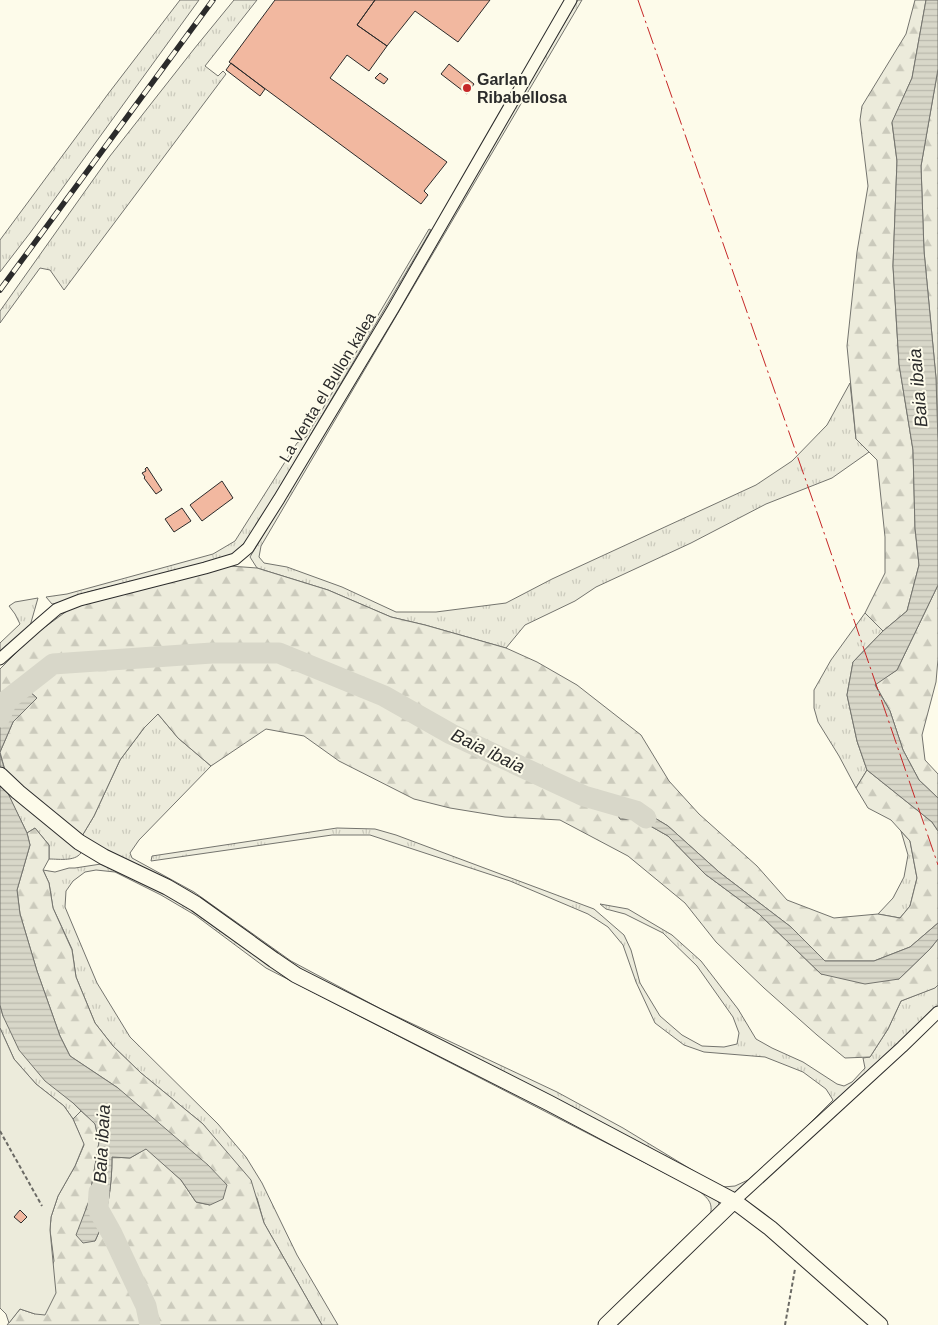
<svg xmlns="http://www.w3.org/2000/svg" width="938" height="1325" viewBox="0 0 938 1325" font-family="Arial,sans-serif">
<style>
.grass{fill:url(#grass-tufts);stroke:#74746e}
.forest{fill:url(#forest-firs);stroke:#74746e}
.garden{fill:#ecebdb;stroke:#74746e}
.water{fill:url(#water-rules);stroke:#74746e}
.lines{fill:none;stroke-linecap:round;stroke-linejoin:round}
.river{stroke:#d8d7c9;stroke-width:21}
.building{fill:#f2b8a0;stroke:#2b2b2b}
.street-casing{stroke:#2b2b2b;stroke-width:13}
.secondary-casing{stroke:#2b2b2b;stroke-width:17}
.path{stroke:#6a6964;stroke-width:2;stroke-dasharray:4 2.5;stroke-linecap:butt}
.street{stroke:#fdfbea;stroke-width:11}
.secondary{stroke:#fdfbea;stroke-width:15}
.rail-casing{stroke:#2b2b2b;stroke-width:5.5}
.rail{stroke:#fdfbea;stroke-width:4;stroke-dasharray:11;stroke-linecap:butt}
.power{stroke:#c62828;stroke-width:1;stroke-dasharray:18 4 2.5 4;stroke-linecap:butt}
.poi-dot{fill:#c62828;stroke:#fdfbea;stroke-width:2}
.labels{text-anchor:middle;stroke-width:4;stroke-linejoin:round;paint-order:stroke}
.poi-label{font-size:16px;font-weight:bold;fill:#2b2b2b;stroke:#fdfbea;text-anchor:start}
.street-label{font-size:16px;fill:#2b2b2b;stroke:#fdfbea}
.water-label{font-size:18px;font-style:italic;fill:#2b2b2b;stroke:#fdfbea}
</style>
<defs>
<pattern id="grass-tufts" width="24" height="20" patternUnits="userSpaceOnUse" patternTransform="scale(1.25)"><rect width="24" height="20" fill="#ecebdb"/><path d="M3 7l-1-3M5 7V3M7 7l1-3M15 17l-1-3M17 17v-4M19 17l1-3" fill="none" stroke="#cbcabc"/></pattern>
<pattern id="forest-firs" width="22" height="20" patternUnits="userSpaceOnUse" patternTransform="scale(1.25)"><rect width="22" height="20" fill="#ecebdb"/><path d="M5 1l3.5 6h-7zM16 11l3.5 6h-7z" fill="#cbcabc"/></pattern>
<pattern id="water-rules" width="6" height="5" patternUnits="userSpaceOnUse" patternTransform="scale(1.25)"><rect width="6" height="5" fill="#d8d7c9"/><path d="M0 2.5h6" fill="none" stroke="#bab9ad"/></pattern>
</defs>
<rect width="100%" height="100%" fill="#fdfbea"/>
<!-- grass -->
<path class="grass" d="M180,0h19l-169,233 -30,39v-32l108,-146z
M234,0h23l-52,66 13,10 5,-5 3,3 -162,216 -14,-20 -10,-2 -40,55v-12l110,-155 84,-107z
M578,0h4l-321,546 -2,11 5,6 23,4 55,20 54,25h40l70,-9 46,-24 204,-94 36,-24 35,-36 23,-42 6,56 13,13 -37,26 -66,26 -75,39 -95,44 -21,14 -50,24 -19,23 -81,-23 -34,-8 -63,-27 -71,-22 -7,-11 140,-236z
M429,229l2,1 -180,306 -17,17 -15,7 -131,32 -30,11 -6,1 -6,-7 21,-3 146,-40 22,-13 62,-98 9,-6z
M38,598l-8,28 -30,29v-12l20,-19 -5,-10 -6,-8 6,-4z
M865,613l18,18 -30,31 -6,33 10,46 10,29 -11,18 -17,-32 -21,-34 -4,-14v-18l17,-30z
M158,714l20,24 33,28 -72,74 -9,13 2,5 62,34 97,69 90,48 176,83 66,36 79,48 21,11 12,-1 13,-6 43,-38 42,-42 -7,-11 -23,-17 -38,-15 -61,-5 -20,-7 -29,-22 -19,-41 -13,-37 -15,-18 -20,-13 -78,-33 -140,-46h-38l-181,26 1,-5 185,-28 38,1 21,6 198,74 30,26 7,15 9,33 20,33 22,19 20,11 22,1 13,-3 2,-11 -6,-16 -36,-51 -34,-33 -38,-19 -19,-5 -6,-5 28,5 44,26 29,26 37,48 18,30 16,9 31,14 34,22 7,2 8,-4 13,-14 -2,-10 7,-1 18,-28 13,-28 33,-13 4,-3v22l-87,82 -116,104 -388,-196 -265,-161 12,-20 26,-56 24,-32z
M3,784l79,67c-5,11 -22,8 -33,8v-14l-14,-17 -8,5z
M901,831l9,10 7,37 -7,28 -10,12 -22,-4 15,-16 11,-21 4,-22z
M101,864l82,37 79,58 455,239 2,6v7l-118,114h-3l111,-106c5,-15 1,-19 -11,-29l-432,-222 -71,-53 -34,-20 -46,-23 -19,-2 -11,2 -12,9 -7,10 -1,16 32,76 33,54 88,87 28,33 16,26 35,72 41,70h-16l-58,-102 -7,-25 -54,-74 -62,-51 -28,-27 -18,-23 -19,-46 -4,-28 -19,-41 -4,-25 -6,-13 12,2 14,-4h6z
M0,1005l3,11 70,87 8,8 -8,8 -9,-13 -28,-22 -22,-25 -14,-31z"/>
<!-- forest -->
<path class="forest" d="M915,0h11l-14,78 -20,45 5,38 -4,105 6,98 14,86 2,78 4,37 -12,46 -24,20 -18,-18 20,-40v-36l-8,-77 -21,-21 -9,-93 10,-94 11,-66 -8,-66 2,-14 44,-72z
M938,69v373l-2,-64 -12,-127 -3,-85z
M230,566l27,2 71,22 63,27 34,8 81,23 31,14 40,23 64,50 28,46 30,33 58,52 30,34 47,18 44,-4 22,4 10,-12 7,-28 -7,-37 -19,-21 -23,-12 -12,-20 11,-18 65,52 6,9v92l-28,24 -36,14h-49l-34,-34 -72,-55 -51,-46 -38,-23 -15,7 5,9h18l30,17 37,38 54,40 62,60 78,5 31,-30 8,-10v46l-3,3 -34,13 -13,28 -18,28 -25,1 -28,-23 -53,-47 -48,-46 -31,-39 -57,-47 -68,-36 -55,-3 -55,-9 -36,-9 -75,-38 -35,-25 -38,-7 -55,37 -33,-28 -20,-24 -14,14 -24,32 -26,56 -12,20 -76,-62 -6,-22 13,-30 24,-24 -20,-17 -17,15v-27l34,-34 37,-27z
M938,585v74l-2,23 -14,53 3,25 13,14v24l-19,-18 -16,-30 -13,-39 -15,-27 22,-14z
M35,828l14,17v14l-6,11 6,13 4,25 19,42 4,27 19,46 18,23 28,27 62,51 48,56 13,43 58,102h-315l13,-16 15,5 19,-53 -4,-31 1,-13 7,-21 17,-30 9,-21 -11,-26 8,-8 14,12 4,19 -10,59 -12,34 18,6c13,-26 17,-55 17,-84l18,1 17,-10 34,32 15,22 14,3 -92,-117 -48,-32 -10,-20 -23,-65 -17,-57 -3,-24 13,-45 -3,-12z"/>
<!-- garden -->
<path class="garden" d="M0,1028l14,31 22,25 28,22 9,13 11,25 -9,22 -17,30 -7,21 -1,13 6,63 -11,22 -10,-1 -15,-5 -11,14 -3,-9 -6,-6z"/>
<!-- water -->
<path class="water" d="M926,0h12v69l-17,97 3,85 12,127 2,64v143l-41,85 -22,15 15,26 13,39 16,30 19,18v33l-6,-9 -65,-52 -10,-29 -10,-46 6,-33 30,-31 24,-20 12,-46 -4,-37 -2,-78 -14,-86 -6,-98 4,-105 -5,-39 20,-44z
M17,681l20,17 -24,24 -13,30v-56z
M0,754l6,20 -2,11 23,48 3,12 -13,45 3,24 17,57 23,65 10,20 48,32 90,77 19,20 -4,14 -13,6 -14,-3 -15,-22 -35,-31 -16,9 -18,-1c0,29 -4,58 -17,84l-12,2 -7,-8 13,-34 10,-59 -4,-18 -22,-21 -28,-22 -26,-31 -16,-34 -3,-11z
M630,803l38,23 51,46 72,55 34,34h49l36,-14 28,-24v16l-8,10 -31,30 -34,5 -44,-10 -62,-60 -54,-40 -37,-38 -30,-17h-18l-5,-9z"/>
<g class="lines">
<!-- river -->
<path class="river" d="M0,717l7,-17 46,-36 159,-11h67l105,43 67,38 133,62 52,15 10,7
M99,1192l-1,17 14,25 34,72 4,19"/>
</g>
<!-- building -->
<path class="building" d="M275,0h100l-18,25 30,21 -18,25 -22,-16 -17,23 117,84 -23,29 4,4 -7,9 -192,-142z
M375,0h115l-32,42 -43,-31 -28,35 -30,-21z
M231,63l34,26 -5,7 -34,-26z
M449,64l25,20 -7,10 -26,-20z
M380,73l8,6 -4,5 -9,-6z
M147,467l15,23 -6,4 -12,-16 1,-1 -3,-4 4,-2 -1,-2z
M222,481l11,17 -31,23 -12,-16z
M182,508l9,13 -17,11 -9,-13z
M20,1210l7,7 -6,6 -7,-6z"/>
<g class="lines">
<!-- street casing -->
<g class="street-casing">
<path id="street" d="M0,659l36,-32 21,-18 23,-9 125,-32 30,-9 13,-11 31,-49 114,-190 178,-309
M734,1201l168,-154 36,-35"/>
</g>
<!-- secondary casing -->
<g class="secondary-casing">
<path id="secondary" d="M0,775l18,17 61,50 25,15 63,30 29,17 78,56 22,15 253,128 185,98 36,27 110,97
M606,1325l128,-124"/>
</g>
<!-- path -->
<path class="path" d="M0,1131l42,75
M785,1325l10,-56"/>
<!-- street -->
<use href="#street" class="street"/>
<!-- secondary -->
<use href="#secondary" class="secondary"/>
<!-- rail casing -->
<g class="rail-casing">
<path id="rail" d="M0,290l213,-290"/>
</g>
<!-- rail -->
<use href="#rail" class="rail"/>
<!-- power -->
<path class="power" d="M638,0l182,521 118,344"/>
</g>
<!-- markers -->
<circle class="poi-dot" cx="467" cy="88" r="5"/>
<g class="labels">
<!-- poi labels -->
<g class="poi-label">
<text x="477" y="85">Garlan<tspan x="477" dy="18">Ribabellosa</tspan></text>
</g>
<!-- street labels -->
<g class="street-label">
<text transform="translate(327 387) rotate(-59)" y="6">La Venta el Bullon kalea</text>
</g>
<!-- water labels -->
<g class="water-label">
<text transform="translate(918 388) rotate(-95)" y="6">Baia ibaia</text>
<text transform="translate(488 751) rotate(26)" y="6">Baia ibaia</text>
<text transform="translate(102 1144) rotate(-87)" y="6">Baia ibaia</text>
</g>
</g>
</svg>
